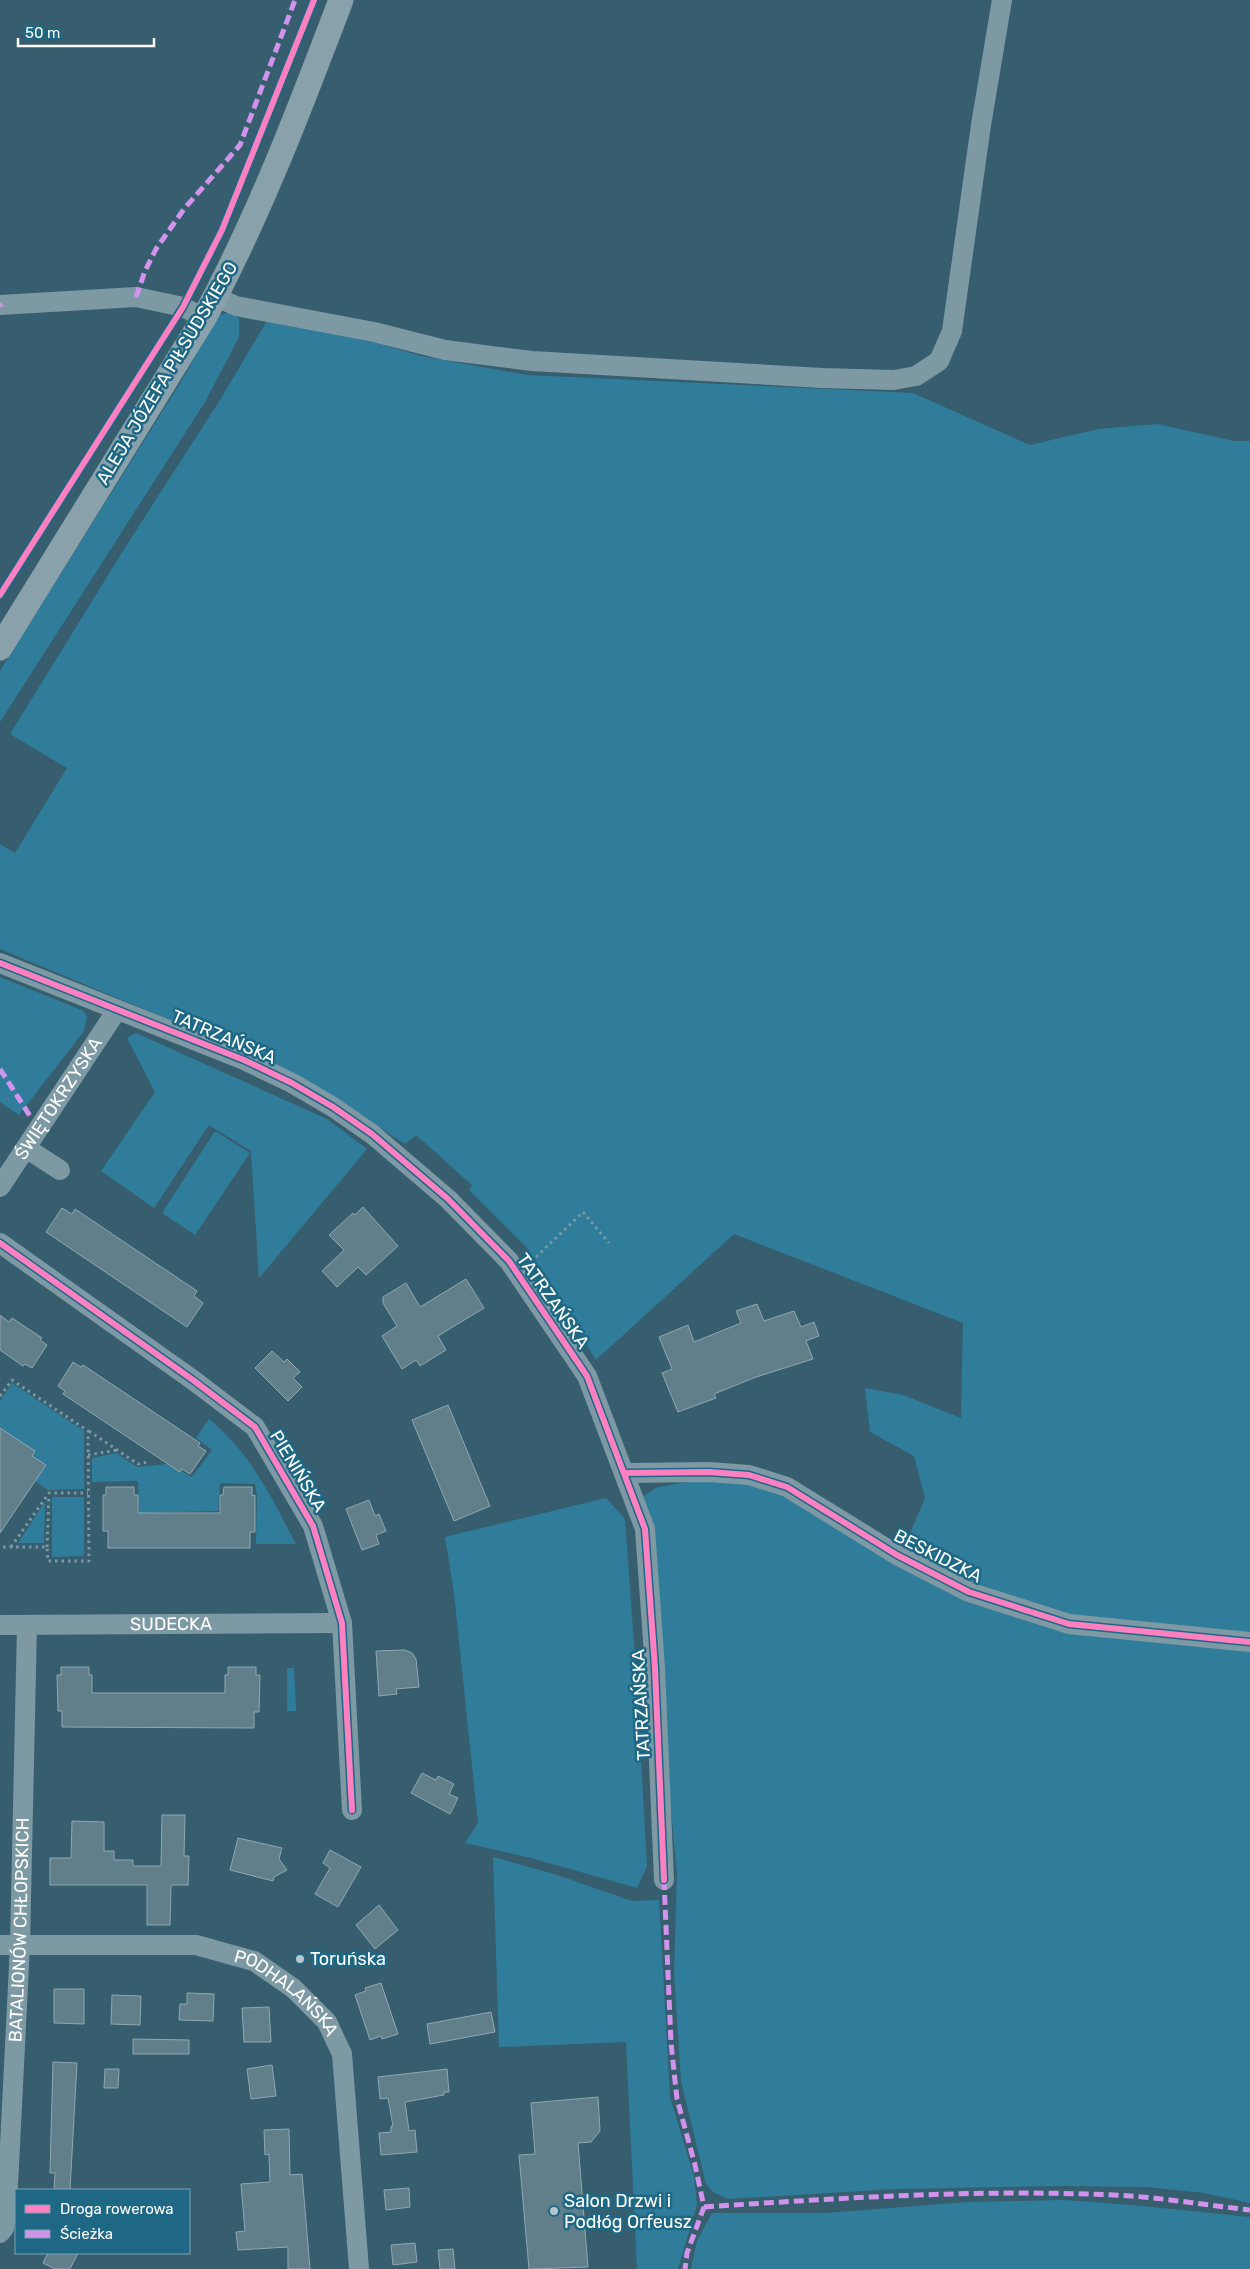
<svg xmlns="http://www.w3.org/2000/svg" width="1250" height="2269" viewBox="0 0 1250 2269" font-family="Rubik,sans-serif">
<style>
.green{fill:#307d9b}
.building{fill:#617f8b;stroke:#90a8b2}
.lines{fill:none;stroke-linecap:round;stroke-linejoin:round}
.path{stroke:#7d99a4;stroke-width:3;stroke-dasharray:2.5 4;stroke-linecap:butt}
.minor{stroke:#7d99a4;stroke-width:20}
.major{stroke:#88a1aa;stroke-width:25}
.quiet{stroke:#d193ec;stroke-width:5;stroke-dasharray:10 5;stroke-linecap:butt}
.cycleway-casing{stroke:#1e6886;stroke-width:9}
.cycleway{stroke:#ff80c0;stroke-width:6}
.poi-dot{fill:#b9c7cc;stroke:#1e6886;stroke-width:2}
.labels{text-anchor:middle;stroke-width:5;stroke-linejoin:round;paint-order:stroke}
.street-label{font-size:18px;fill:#fff;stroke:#1e6886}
.poi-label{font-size:18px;fill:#fff;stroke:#1e6886;text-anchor:start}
</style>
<rect width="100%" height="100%" fill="#365e6e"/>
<!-- green -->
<path class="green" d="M233,312l6,7v18l-34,65 -205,320v-51l182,-291 37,-65z
M267,321l106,21 48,14 106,19 386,18 117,52 69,-16 58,-5 77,17h16v1194l-176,-17 -130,-46 -39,-27 20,-47 -11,-42 -44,-24 -5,-44 38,7 58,23 2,-95 -229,-89 -138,126 -68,-111 -59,-59 3,-5 -56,-50 -11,9 -54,-35 -169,-84 -182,-76v-105l15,9 52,-85 -57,-34 118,-191 92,-143z
M0,977l84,34 3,7 -3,13 -65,84 -19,-13z
M136,1033l191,86 40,30 -108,129 -8,-127 -42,-26 -55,83 -53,-37 54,-79 -28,-54z
M215,1131l35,22 -55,82 -33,-22z
M12,1383l72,48v58l-36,1 -13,-9 11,-16 -14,-9 3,-5 -35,-23v-27z
M209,1419c41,33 63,79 87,125h-40l1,-47 -2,-13 -35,-1 -2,28 -79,2 -1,-32 -46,1v-24l24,-5 21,14 31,-3 24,13 20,-27 -16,-12z
M700,1480h25l49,8 178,105 298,55v555l-46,-10 -58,-6 -81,-1 -169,3 -168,10 -14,-6 -8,-9 -25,-103 -7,-107 3,-99 -35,-378 16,-10z
M52,1497h32v59l-32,1z
M606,1498l19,21 11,152 11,195 -10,22 -106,-30 -66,-15 13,-20 -24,-230 -9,-56z
M45,1502l-1,41h-26z
M287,1668h7l2,43h-9z
M493,1857l61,17 78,27 27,-1 11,197 24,79 3,29 -19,64h-41l-11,-227 -127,5z
M1065,2200l67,5 118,12v52h-559l6,-28 15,-28h114l142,-11z"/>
<!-- building -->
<path class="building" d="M363,1207l35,39 -32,29 -8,-8 -21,20 -15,-16 22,-21 -15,-15 24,-22 2,2z
M62,1208l10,6 3,-5 122,82 -3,5 9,7 -16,24 -141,-95z
M466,1279l18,29 -46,28 8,14 -26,16 -4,-6 -14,9 -20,-33 15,-10 -14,-23v-6l23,-14 14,24z
M757,1304l7,17 30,-10 7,16 13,-5 5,14 -13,5 7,18 -57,18 -42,17 2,4 -38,14 -16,-39 10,-4 -13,-32 29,-12 6,17 47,-19 -5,-12z
M0,1315l9,7 3,-4 30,20 -2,2 7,5 -15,23 -7,-4 -2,2 -23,-16z
M272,1351l12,11 3,-3 13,13 -7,6 9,9 -14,14 -33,-33z
M73,1362l8,5 2,-2 117,78 -2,3 8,5 -16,23 -8,-5 -2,3 -117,-78 2,-3 -7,-5z
M448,1405l42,101 -36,15 -42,-101z
M0,1428l35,23 -3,5 14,9 -46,68z
M106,1487h28v8h4v18h82v-18h3l1,-8h28v9l3,-1v37h-5v16h-142v-17h-5v-36h3z
M369,1500l6,16 4,-2 7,17 -10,4 3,9 -17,6 -16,-41z
M405,1650l7,3 4,6 3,28 -23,2 1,5 -18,2 -3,-45z
M61,1667h28v8h3v18h133v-18h3v-8h28v8h4l-1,37h-5v16l-192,-1v-16h-4l-1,-36h4z
M422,1773l14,7 2,-4 16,8 -5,10 9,4 -8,16 -39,-21z
M162,1815h23l-1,41h5l-1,29h-17l-1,40h-23v-40h-97v-27h21l1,-37 32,1v29h10v9h19v6h28z
M238,1838l44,10 -3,11 8,11 -13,7 -1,4 -43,-11z
M330,1850l31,17 -23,40 -23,-13 15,-26 -7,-5z
M379,1905l19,25 -23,19 -19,-24z
M381,1983l17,51 -16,5 -1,-3 -11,4 -15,-45 11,-4 -1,-3z
M54,1989h30v35l-30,-1z
M187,1993l27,1 -1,27 -34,-1 1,-16h7z
M112,1995l29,1 -1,29 -29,-1z
M269,2007l2,35h-27l-2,-34z
M491,2012l4,20 -65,12 -3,-20z
M133,2039l56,1v14h-56z
M53,2062l24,1 -7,127h-16l1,-17h-5z
M272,2065l4,31 -25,3 -4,-30z
M105,2069h14l-1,19h-14z
M447,2069l2,23h-5v3l-39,7 4,29 6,-1 2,22 -36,3 -2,-22 12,-1v-6h2l-5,-28 -8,1 -2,-22z
M598,2097l2,34 -9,11 -13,1 10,124 -59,2 -10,-114 16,-1 -4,-51z
M289,2129l1,46 12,-1 8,95h-22v-22l-50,3 -2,-18 9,-1 -4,-47 29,-2 -1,-28 -4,1 -1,-25z
M409,2188l1,19 -24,3 -2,-20z
M415,2243l2,19 -24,3 -2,-20z
M453,2249l2,20h-15l-2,-19z
M48,2253h30l-8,16h-15l-12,-6z"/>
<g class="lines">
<!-- path -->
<path class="path" d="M530,1258h5l48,-46 26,31
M0,1396l12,-16 76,51 1,130h-41l-1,-14h-47
M89,1431l49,33 10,-2
M88,1455l29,-5
M11,1547l38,-54h39
M47,1547l2,-52"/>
<!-- minor -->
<g class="minor">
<path d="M216,297l20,9 138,26 71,18 87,11 290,17 72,2 22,-4 23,-15 13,-30 29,-206 21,-125"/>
<path d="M0,305l136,-8 47,10 21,11"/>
<path d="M0,963l244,97 48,23 41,24 39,27 76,65 61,62 78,115 58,153 10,139 9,212"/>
<path d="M26,1148l34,22"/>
<path id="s1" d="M0,1187l117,-177"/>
<path d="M0,1243l193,137 62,47 58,99 29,97 10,187"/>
<path d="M624,1473l85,-1 40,3 38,12 110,68 72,37 100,32 181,18"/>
<path id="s2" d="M0,1625l342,-2"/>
<path id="s3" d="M0,1945h196l58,16 39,27 34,34 15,32 17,215"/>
<path id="s4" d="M0,2233l4,-5 3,-23 13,-260 7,-320"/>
</g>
<!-- major -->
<path class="major" d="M0,648l204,-330c55,-102 96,-210 137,-318"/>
<!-- quiet -->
<path class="quiet" d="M136,297l9,-26 11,-22 28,-40 56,-64 55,-145
M0,306l2,-2
M0,1069l30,47
M664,1880l7,163 6,56 18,66 9,42 -17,46 -2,16
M704,2207c136,-9 274,-18 410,-12 45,2 91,10 136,15"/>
<!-- cycleway casing -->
<g class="cycleway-casing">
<path id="cycleway" d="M0,595l183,-288 39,-77 92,-230
M0,963l244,97 48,23 41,24 39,27 76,65 61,62 78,115 58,153 10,139 9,212
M0,1243l193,137 62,47 58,99 29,97 10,187
M624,1473l85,-1 40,3 38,12 110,68 72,37 100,32 181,18"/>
</g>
<!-- cycleway -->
<use href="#cycleway" class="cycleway"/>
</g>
<!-- markers -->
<g class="poi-dot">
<circle cx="300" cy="1959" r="5"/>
<circle cx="554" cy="2211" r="5"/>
</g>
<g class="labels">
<!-- street labels -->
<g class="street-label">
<text transform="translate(167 373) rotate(-59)" y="6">ALEJA JÓZEFA PIŁSUDSKIEGO</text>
<text transform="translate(224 1037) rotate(23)" y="6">TATRZAŃSKA</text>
<text dy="6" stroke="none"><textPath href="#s1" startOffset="106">ŚWIĘTOKRZYSKA</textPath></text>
<text transform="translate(553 1301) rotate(55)" y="6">TATRZAŃSKA</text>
<text transform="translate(298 1471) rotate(59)" y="6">PIENIŃSKA</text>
<text transform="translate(938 1556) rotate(27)" y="6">BESKIDZKA</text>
<text dy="6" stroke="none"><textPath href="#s2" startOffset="171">SUDECKA</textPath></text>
<text transform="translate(641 1705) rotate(-93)" y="6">TATRZAŃSKA</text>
<text dy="6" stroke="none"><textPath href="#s4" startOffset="305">BATALIONÓW CHŁOPSKICH</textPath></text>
<text dy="6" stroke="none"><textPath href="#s3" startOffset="301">PODHALAŃSKA</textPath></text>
</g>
<!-- poi labels -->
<g class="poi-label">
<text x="310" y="1965">Toruńska</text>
<text x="564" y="2207">Salon Drzwi i<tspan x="564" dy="21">Podłóg Orfeusz</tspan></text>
</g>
</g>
<!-- legend -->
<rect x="15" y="2189" width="175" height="65" fill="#1e6886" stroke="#78a4b6"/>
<rect x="25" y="2205" width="25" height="8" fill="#ff80c0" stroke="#78a4b6"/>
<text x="60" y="2214" font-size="15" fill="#ffffff">Droga rowerowa</text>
<rect x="25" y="2230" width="25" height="8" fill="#d193ec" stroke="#78a4b6"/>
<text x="60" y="2239" font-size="15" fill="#ffffff">Ścieżka</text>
<!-- scale -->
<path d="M18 38v8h136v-8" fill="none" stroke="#ffffff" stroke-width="2.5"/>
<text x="25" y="38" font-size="15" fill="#ffffff" stroke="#1e6886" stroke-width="4" paint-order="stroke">50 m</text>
</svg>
